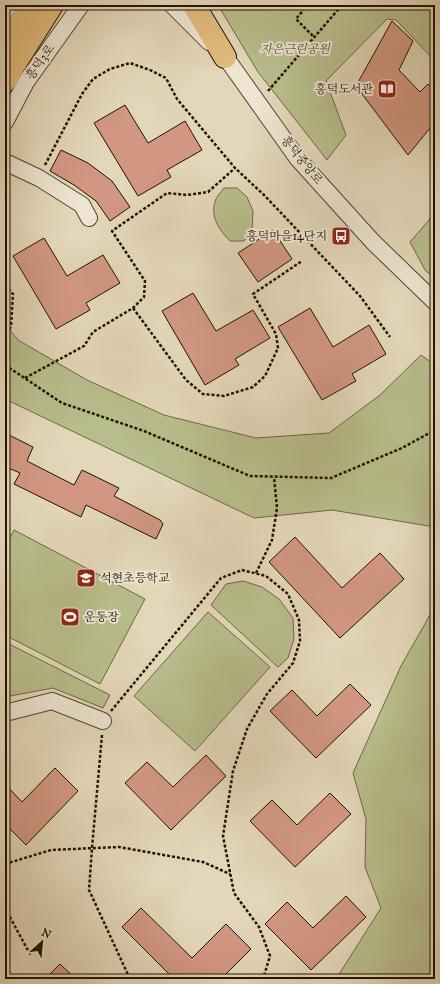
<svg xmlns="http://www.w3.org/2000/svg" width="440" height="984" viewBox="0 0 440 984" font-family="'IM FELL Great Primer','Noto Serif KR',serif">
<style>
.green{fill:#b8bd8c;stroke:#6c6846}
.building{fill:#d29782;stroke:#211300}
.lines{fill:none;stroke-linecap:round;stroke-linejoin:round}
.minor-casing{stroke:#52442e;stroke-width:18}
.highway-casing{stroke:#211300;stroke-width:24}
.path{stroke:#211300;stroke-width:2.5;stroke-dasharray:3 2;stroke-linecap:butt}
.minor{stroke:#ede5d2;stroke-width:16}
.highway{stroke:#e2bc7c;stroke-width:22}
.labels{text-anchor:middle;stroke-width:4;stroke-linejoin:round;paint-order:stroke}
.park-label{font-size:12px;font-style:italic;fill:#564e31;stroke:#ede5d2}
.street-label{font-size:12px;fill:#211300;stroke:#ede5d2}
.poi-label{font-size:12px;fill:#211300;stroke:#ede5d2;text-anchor:end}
</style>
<rect width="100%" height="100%" fill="#e3d7b9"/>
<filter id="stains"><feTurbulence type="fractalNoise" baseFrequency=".005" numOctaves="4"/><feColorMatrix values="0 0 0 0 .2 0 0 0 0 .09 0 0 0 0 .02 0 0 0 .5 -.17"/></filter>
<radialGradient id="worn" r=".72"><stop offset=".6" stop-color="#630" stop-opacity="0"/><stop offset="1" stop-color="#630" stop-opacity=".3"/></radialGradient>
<!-- green -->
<path class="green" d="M218,5h217v56l-39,-41 -9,-1 -61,62 20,54 -19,25 -69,-88z
M224,188h13l10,9 6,14 -1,20 -8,10h-14c-10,-10 -20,-24 -15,-39 1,-5 6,-10 9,-14z
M435,213v66l-10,-9 -15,-28z
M5,324l13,16 69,40 77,35 92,23 73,-5 51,-38 41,-40 14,10v162l-103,-17 -78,8 -249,-119z
M14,530l131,69 -45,85 -95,-49v-88z
M243,581l19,6 17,12 14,19 1,21 -6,19 -10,9 -67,-62 15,-21z
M435,606v373h-99l45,-71 -16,-41 1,-48 -13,-46 48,-107z
M208,612l62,55 -75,84 -61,-55z
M5,642l105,53 -7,13 -50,-20 -48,9z"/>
<!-- building -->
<path class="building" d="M392,21l21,20 -14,29 21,22 8,-8 7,7v31l-27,33 -52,-69z
M125,105l23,38 37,-22 17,29 -35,20 4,7 -33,19 -44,-73z
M61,150l27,13 24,18 18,26 -20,14 -14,-20 -22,-16 -24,-14z
M273,230l19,29 -34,23 -20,-29z
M44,238l23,38 36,-21 17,28 -34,20 4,7 -34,19 -43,-73z
M193,293l23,38 37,-21 17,28 -35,21 4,6 -34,20 -43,-74z
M310,308l23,39 36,-22 17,29 -34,20 4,7 -34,19 -44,-73z
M9,435l24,12 -6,14 47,24 8,-15 37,18 -5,8 46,24 3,4 -7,15 -70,-34 -5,12 -67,-33 6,-11 -9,-4 -6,2v-27z
M295,537l47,51 38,-35 24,26 -64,59 -71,-76z
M350,684l21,21 -55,53 -46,-47 22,-21 25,26z
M206,755l20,21 -55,54 -46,-47 22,-21 26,25z
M55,768l23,23 -52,54 -21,-21v-40l17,18z
M330,793l21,21 -56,53 -45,-46 22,-21 25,25z
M346,896l20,21 -55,53 -46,-46 22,-22 26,26z
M141,908l51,50 34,-34 25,25 -30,30h-47l-52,-52z
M60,964l16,15h-31z"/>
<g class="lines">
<!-- minor casing -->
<g class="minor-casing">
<path id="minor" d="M172,5l37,37
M5,11l4,-6
M219,48l79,111 75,83 62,60
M5,122l21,-40 55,-77
M5,162l34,16 43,27 7,13
M5,713l47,-12 51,20"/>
</g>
<!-- highway casing -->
<g class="highway-casing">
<path id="highway" d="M194,5l31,52
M5,45l26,-40
M5,81l9,-16 38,-60"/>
</g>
<!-- path -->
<path class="path" d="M301,5l4,3 -9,11 18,18
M268,91l74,-86
M45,165l37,-71 11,-15 17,-10 20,-6 20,7 16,8 11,21 58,69 29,27 96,101 30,41
M5,285l8,9 -2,32 -6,13
M133,308l53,72 17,14 21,2 29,-9 12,-11 13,-28 -2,-14 -23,-40 49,-33
M5,365l57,38 82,28 106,45 81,2 71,-30 33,-18
M25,378l59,-32 9,-14 40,-24 11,-11 1,-16 -33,-50 55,-38 20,2 21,-3 27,-24
M256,573l16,-33 5,-32 -3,-31
M111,711l110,-133 21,-8 24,6 22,18 11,26 1,21 -7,22 -26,31 -20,35 -14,42 -10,65 11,57 25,34 11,29 -7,23
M102,735l-10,113 -3,42 41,89
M5,864l46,-14 68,-3 84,15 27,12
M5,908l26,48
M426,979l9,-8"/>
<!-- minor -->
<use href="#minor" class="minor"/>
<!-- highway -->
<use href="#highway" class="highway"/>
</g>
<!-- icons -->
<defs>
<g id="library-square" transform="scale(1)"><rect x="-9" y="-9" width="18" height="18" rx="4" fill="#8f2418" stroke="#ede5d2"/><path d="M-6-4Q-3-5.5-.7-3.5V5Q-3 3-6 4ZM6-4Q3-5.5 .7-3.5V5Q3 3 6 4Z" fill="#fff"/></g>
<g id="bus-square" transform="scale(1)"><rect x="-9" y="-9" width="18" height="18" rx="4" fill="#8f2418" stroke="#ede5d2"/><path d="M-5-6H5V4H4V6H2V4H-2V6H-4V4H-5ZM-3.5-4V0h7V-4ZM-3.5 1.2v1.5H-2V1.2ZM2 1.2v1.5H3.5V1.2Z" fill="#fff"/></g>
<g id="school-square" transform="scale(1)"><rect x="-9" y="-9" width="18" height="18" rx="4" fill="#8f2418" stroke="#ede5d2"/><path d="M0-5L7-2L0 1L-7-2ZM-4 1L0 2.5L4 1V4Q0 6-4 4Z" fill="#fff"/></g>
<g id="stadium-square" transform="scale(1)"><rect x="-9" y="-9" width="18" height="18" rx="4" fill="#8f2418" stroke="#ede5d2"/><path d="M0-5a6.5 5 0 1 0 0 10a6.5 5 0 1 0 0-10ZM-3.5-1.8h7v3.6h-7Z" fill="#fff"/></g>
</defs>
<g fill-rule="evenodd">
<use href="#library-square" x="387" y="89"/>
<use href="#bus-square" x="341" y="236"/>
<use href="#school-square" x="86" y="578"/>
<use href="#stadium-square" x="70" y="617"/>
</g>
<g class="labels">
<!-- park labels -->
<g class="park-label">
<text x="295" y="53">자은근린공원</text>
</g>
<!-- street labels -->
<g class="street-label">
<text transform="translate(40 62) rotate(-55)" y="4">흥덕3로</text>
<text transform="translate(302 160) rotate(51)" y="4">흥덕중앙로</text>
</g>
<!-- poi labels -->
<g class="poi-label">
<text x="373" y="93">흥덕도서관</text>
<text x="327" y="240">흥덕마을14단지</text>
<text x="100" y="582" text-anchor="start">석현초등학교</text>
<text x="84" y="621" text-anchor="start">운동장</text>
</g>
</g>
<!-- margin -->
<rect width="440" height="984" fill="none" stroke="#e3d7b9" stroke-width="20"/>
<rect x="6" y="6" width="428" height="972" fill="none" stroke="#211300" stroke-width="2"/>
<rect x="10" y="10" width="420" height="964" fill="none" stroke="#211300"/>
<!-- north arrow -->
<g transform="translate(42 942) rotate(27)" stroke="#ede5d2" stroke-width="3" paint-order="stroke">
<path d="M0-3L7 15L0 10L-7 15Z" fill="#211300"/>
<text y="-6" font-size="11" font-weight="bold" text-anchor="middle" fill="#211300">N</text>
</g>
<rect width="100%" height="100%" filter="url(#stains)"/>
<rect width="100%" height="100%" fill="url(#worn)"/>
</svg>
